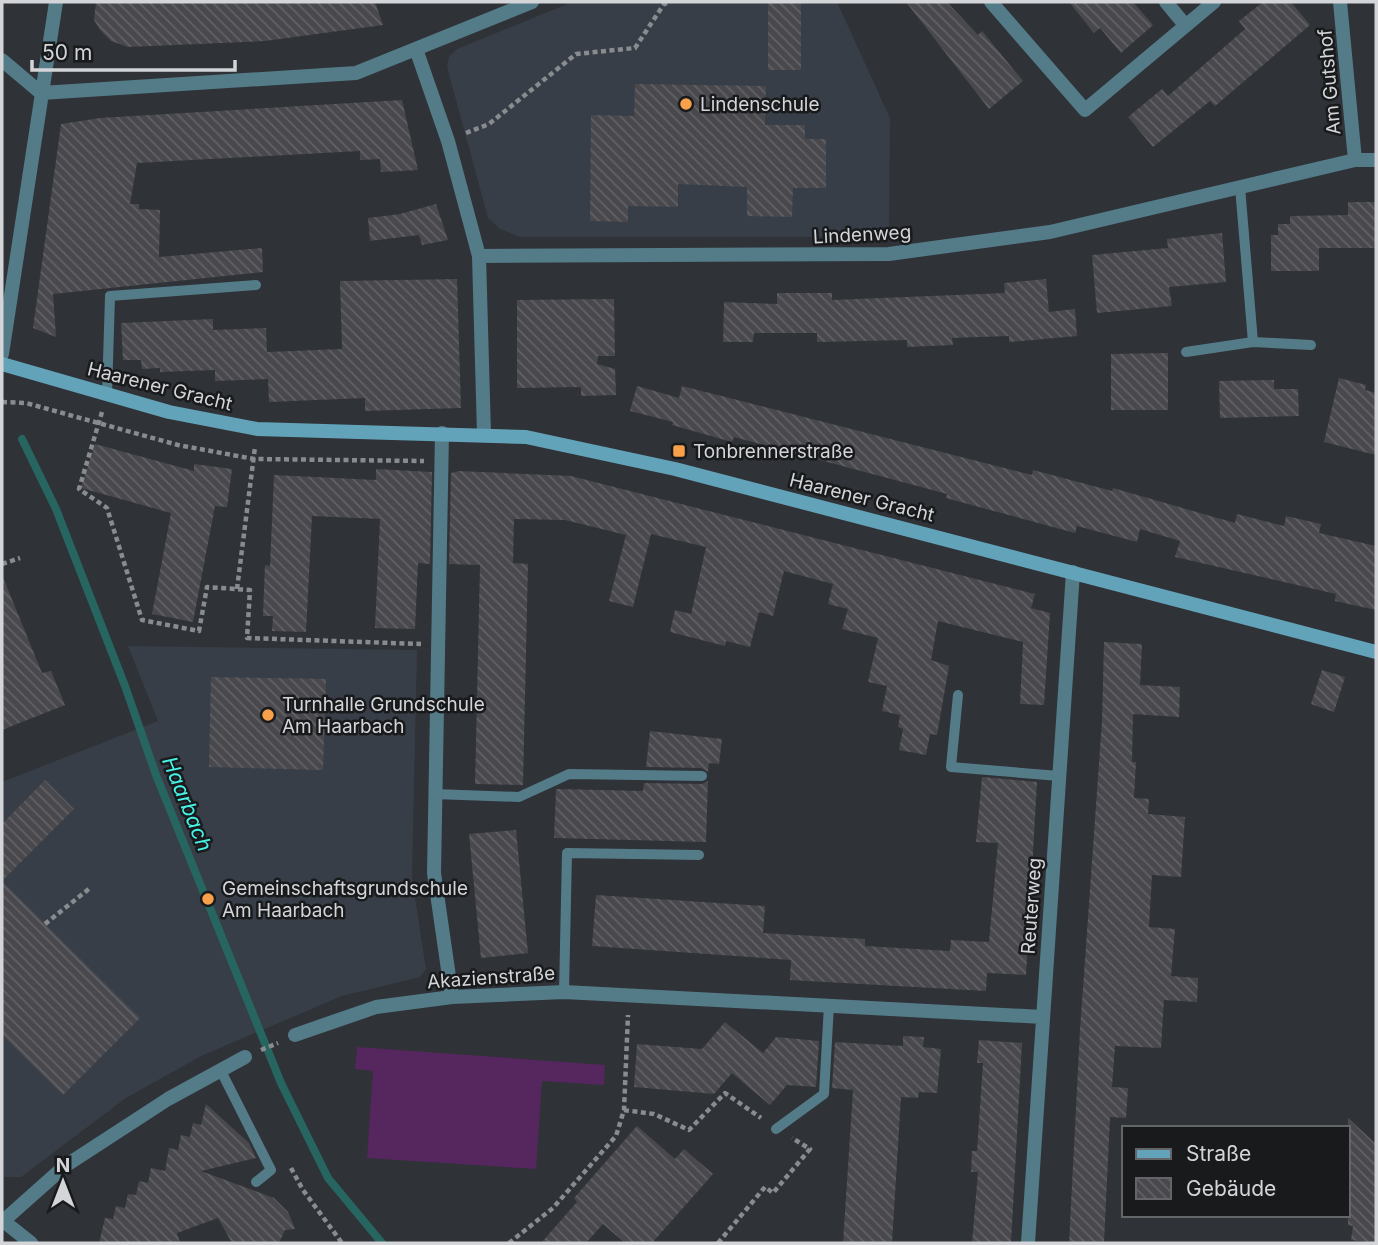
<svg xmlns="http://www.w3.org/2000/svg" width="1378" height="1245" viewBox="0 0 1378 1245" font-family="Inter,sans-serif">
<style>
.built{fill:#373e47}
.grass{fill:#56275e}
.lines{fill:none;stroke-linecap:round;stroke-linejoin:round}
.stream{stroke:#276560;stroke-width:8}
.building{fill:url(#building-back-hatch)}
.path{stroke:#898c8f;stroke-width:4.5;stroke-dasharray:5 3.5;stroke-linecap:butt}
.service{stroke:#547b88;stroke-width:10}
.minor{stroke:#547b88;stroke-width:14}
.secondary{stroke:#63a3b9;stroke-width:14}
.poi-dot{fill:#f8a14a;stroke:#181a1c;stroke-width:2.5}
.labels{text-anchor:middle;stroke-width:5;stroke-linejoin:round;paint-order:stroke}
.street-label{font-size:19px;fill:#d3d5d8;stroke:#181a1c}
.poi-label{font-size:19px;fill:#d3d5d8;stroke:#181a1c;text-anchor:start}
.water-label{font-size:21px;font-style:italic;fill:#47f2e6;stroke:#181a1c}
</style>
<defs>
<pattern id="building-back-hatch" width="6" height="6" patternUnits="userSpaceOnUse" patternTransform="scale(1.75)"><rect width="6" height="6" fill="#48484d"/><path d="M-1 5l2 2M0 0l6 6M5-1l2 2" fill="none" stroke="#626266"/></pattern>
</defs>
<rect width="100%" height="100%" fill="#2f3237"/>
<!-- built -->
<path class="built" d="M572,2h265l53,116 -1,119h-369l-20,-8 -12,-11 -41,-151 2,-10 8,-8z
M128,646l289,4 -5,228 14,91 -6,8 -78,19 -141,60 -75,42 -105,79h-17l-2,-395 156,-61z"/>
<!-- grass -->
<path class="grass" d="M357,1047l248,18 -1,20 -62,-4 -6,88 -169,-11 6,-87 -18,-2z"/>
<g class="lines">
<!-- stream -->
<path class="stream" d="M22,439l34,70 69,177 31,89 125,308 47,95 54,65"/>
</g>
<!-- building -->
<path class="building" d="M96,2h279l8,23 -118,16 -137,6 -17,-6 -11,-11 -6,-10z
M768,2h33v68h-33z
M906,2h41l31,33 4,-4 41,50 -34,28z
M1069,2h64l20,23 -32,28 -21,-25 -6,5z
M1263,2h28l19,23 -95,81 -5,-5 -57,46 -25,-30 34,-28 6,7 77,-67 -6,-8z
M635,84l131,2 -1,39h40v14h21v49h-33l-1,29 -45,-1v-29l-69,-3v23l-50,-1v16l-38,-1 1,-106 43,1z
M402,100l16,70 -37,2 -1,-13 -20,1v-9l-223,12 -7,41h9v5l21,1 -1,47 103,-9 1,24 -210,22 3,43 -23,-9 28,-204 39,-6z
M1348,202h28v46h-57v23h-48v-36h7v-11h12v-8l58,-1z
M436,204l12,36 -26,5 -3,-10 -49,6 -2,-23 32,-4z
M1222,233l4,49 -57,5 3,19 -75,7 -5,-58 76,-7 -1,-9z
M457,279l4,129 -96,3v-13l-96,4 -1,-23 -53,2v-11l-55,2v-4l-18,1 -1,-9h-18l-2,-37 92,-4v11l53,-2 1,24 75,-3 -2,-68z
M1046,279l3,33 26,-3 2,27 -68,6v-6l-57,2 1,7 -46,2v-7l-90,2v-9h-63l-1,9h-30l1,-40 53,2v-11h55v7l173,-7 -1,-10z
M614,299l1,57h-17l-1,8 18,5 1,26 -35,1v-9l-64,1v-88z
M1168,353v57h-57v-56z
M1339,378l27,7 -1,5 11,3v62l-52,-13z
M1274,380v9h24l1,27 -79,2 -1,-37z
M637,386l42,12 3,-12 350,89 1,-5 79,21 1,-3 122,35 2,-9 47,12 2,-10 35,8 -2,9 57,13v64l-41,-9 1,-7 -161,-37 5,-16 -40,-12 -3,13 -60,-16 -2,7 -129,-35 1,-4 -213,-57 -2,5 -60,-17 1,-3 -43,-11z
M95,444l99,27v-7l38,5 -5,38 -12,-1 -22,116 -41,-8 19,-101 -90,-25z
M376,469l56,3 -2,92 -12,-1 -3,66 -40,-1 5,-109 -68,-3 -6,116 -34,-1 1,-15h-10l2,-51 5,1 4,-91 102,5z
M459,471l112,5 464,118 -4,14 19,5 -6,92 -24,-1 3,-62 -85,-21 -7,39 18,6 -12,69 -7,-1 -4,21 -27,-5 4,-21 -5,-2 2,-12 -18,-4 5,-25 -19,-4 10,-44 -36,-9 6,-20 -20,-5 5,-20 -49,-13 -11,45 -14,-4 -9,35 -24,-6 -1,5 -55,-14 5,-22 16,4 15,-67 -55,-13 -18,73 -24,-6 17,-66 -61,-15 -51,-1 -1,44 15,1 -5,221 -48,-1 5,-219 -31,-1 2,-91z
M2,575l40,98 9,-2 14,34 -63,25z
M1104,642l38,2 -2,41 40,2 -1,30 -46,-3 -1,48h4l-2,36 15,1 -1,15 37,3 -4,60 -29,-2 -3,52 26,2 -4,47 27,2 -1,24 -33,-2 -3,48 -46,-2 -3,41 16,1 -2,30 -16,-1 -6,126h-35l11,-213 22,-309z
M1322,670l23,7 -11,35 -23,-8z
M211,677l115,2 -3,91 -114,-3z
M650,731l72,8 -3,25 -10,-1 -1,9 -6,-4 -56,-1z
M982,777l55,5 -11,193 -39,-2 -1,18 -196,-11 1,-20 -199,-14 4,-51 169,11 -2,27 102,6v7l85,5 1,-11 38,2 9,-99 -22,-1z
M45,780l29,29 -72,72 138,137 -77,77 -61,-60v-211z
M708,781l-2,61 -152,-4 2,-49 87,2 1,-8 58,1z
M516,830l12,123 -47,5 -12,-124z
M725,1022l38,31 13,-16 43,4 -3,46 -29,-2 -17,20 -38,-32 -18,21 -80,-7 3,-43 65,5z
M903,1036l21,1 -1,10 18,2 -4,44 -18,-1 -1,6 -17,-1 -9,146h-49l10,-153 -21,-2 3,-46 68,4z
M979,1040l43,3 -11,200h-39l6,-71h-7l1,-21h5l6,-88h-6z
M206,1104l43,39 7,15 -55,13 73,27 14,14 7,17 -10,1 -6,13h-47l-14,-25 -41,15 3,10h-81l6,-25 8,1 3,-13 9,2 3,-14 8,1 3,-14 9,2 3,-15 14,3 4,-23 9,2 3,-15 9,2 3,-14 8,2z
M1348,1118l28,26v99l-25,-3 2,-14 -5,-1z
M637,1126l38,33 9,-10 29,25 -61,69h-27l-22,-19 -17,19h-45l36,-41 -3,-4z"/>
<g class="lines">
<!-- path -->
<path class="path" d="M466,133l23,-9 87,-70 59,-6 29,-44 6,-2
M2,402l24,1 152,42 76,14 170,2
M102,412l-23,77 28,19 35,112 57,11 8,-44 43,3 -3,48 174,6
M2,564l18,-6
M237,589l18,-142
M45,924l45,-36
M261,1050l17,-7
M624,1110l30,4 35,16 36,-37 36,25
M291,1168l12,22 39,53
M509,1243l44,-35 63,-72 8,-26 4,-95
M718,1243l47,-56 8,6 37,-44 -18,-11"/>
<!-- service -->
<path class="service" d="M1240,187l13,155
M1186,352l67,-10 58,3
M107,394l3,-98 146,-11
M958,695l-7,72 108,9
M434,794l85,3 50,-23 133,2
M564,992l3,-139 132,2
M220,1069l51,101 -15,12
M776,1129l48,-35 5,-89"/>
<!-- minor -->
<path class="minor" d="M991,2l94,108 129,-108
M1166,2l19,23
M1340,2l15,158
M416,49l32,92 31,115 5,178
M2,60l39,33
M41,93l315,-20 176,-71
M479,256l410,-2 161,-22 305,-72h21
M2,354l54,-352
M442,433l-8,440 18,124
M295,1035l81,-28 76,-10 112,-5 479,25
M2,1220l29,23
M2,1222l63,-56 103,-67 77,-42
M1028,1243l45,-671"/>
<!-- secondary -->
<path class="secondary" d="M2,364l167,48 88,17 269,8 149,32 701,183"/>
</g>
<!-- markers -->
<g class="poi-dot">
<circle cx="686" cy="104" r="7"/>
<rect x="672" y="444" width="14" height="14" rx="3.5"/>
<circle cx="268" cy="715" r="7"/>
<circle cx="208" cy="899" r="7"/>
</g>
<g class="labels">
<!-- street labels -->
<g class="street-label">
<text transform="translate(1329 82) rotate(-95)" y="7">Am Gutshof</text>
<text transform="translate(862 234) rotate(-3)" y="7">Lindenweg</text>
<text transform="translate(160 386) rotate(14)" y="7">Haarener Gracht</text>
<text transform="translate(862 497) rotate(14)" y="7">Haarener Gracht</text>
<text transform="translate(1031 906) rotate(-86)" y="7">Reuterweg</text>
<text transform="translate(491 977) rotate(-4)" y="7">Akazienstraße</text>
</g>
<!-- poi labels -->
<g class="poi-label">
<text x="700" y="111">Lindenschule</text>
<text x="693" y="458">Tonbrennerstraße</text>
<text x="282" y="711">Turnhalle Grundschule<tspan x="282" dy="22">Am Haarbach</tspan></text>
<text x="222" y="895">Gemeinschaftsgrundschule<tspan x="222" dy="22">Am Haarbach</tspan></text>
</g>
<!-- water labels -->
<g class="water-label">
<text transform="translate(187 804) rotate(68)" y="7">Haarbach</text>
</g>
</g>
<!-- border -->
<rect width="1378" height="1245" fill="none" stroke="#d3d5d8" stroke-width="7"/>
<!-- legend -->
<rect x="1122" y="1126" width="228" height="91" fill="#181a1c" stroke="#636567" stroke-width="2"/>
<rect x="1136" y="1149" width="35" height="10" fill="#63a3b9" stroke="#636567" stroke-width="2"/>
<text x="1186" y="1161" font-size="21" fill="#d3d5d8">Straße</text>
<rect x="1136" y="1178" width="35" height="21" fill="url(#building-back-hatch)" stroke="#636567" stroke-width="2"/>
<text x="1186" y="1196" font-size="21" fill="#d3d5d8">Gebäude</text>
<!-- north arrow -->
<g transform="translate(63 1182)" stroke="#181a1c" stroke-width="5" paint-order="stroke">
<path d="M0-5L12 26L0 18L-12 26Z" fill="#d3d5d8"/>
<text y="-10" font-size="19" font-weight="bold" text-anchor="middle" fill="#d3d5d8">N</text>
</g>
<!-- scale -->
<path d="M32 60v10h203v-10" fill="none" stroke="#d3d5d8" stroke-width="3.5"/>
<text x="42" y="60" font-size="21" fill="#d3d5d8" stroke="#181a1c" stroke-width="5" paint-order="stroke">50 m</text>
</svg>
